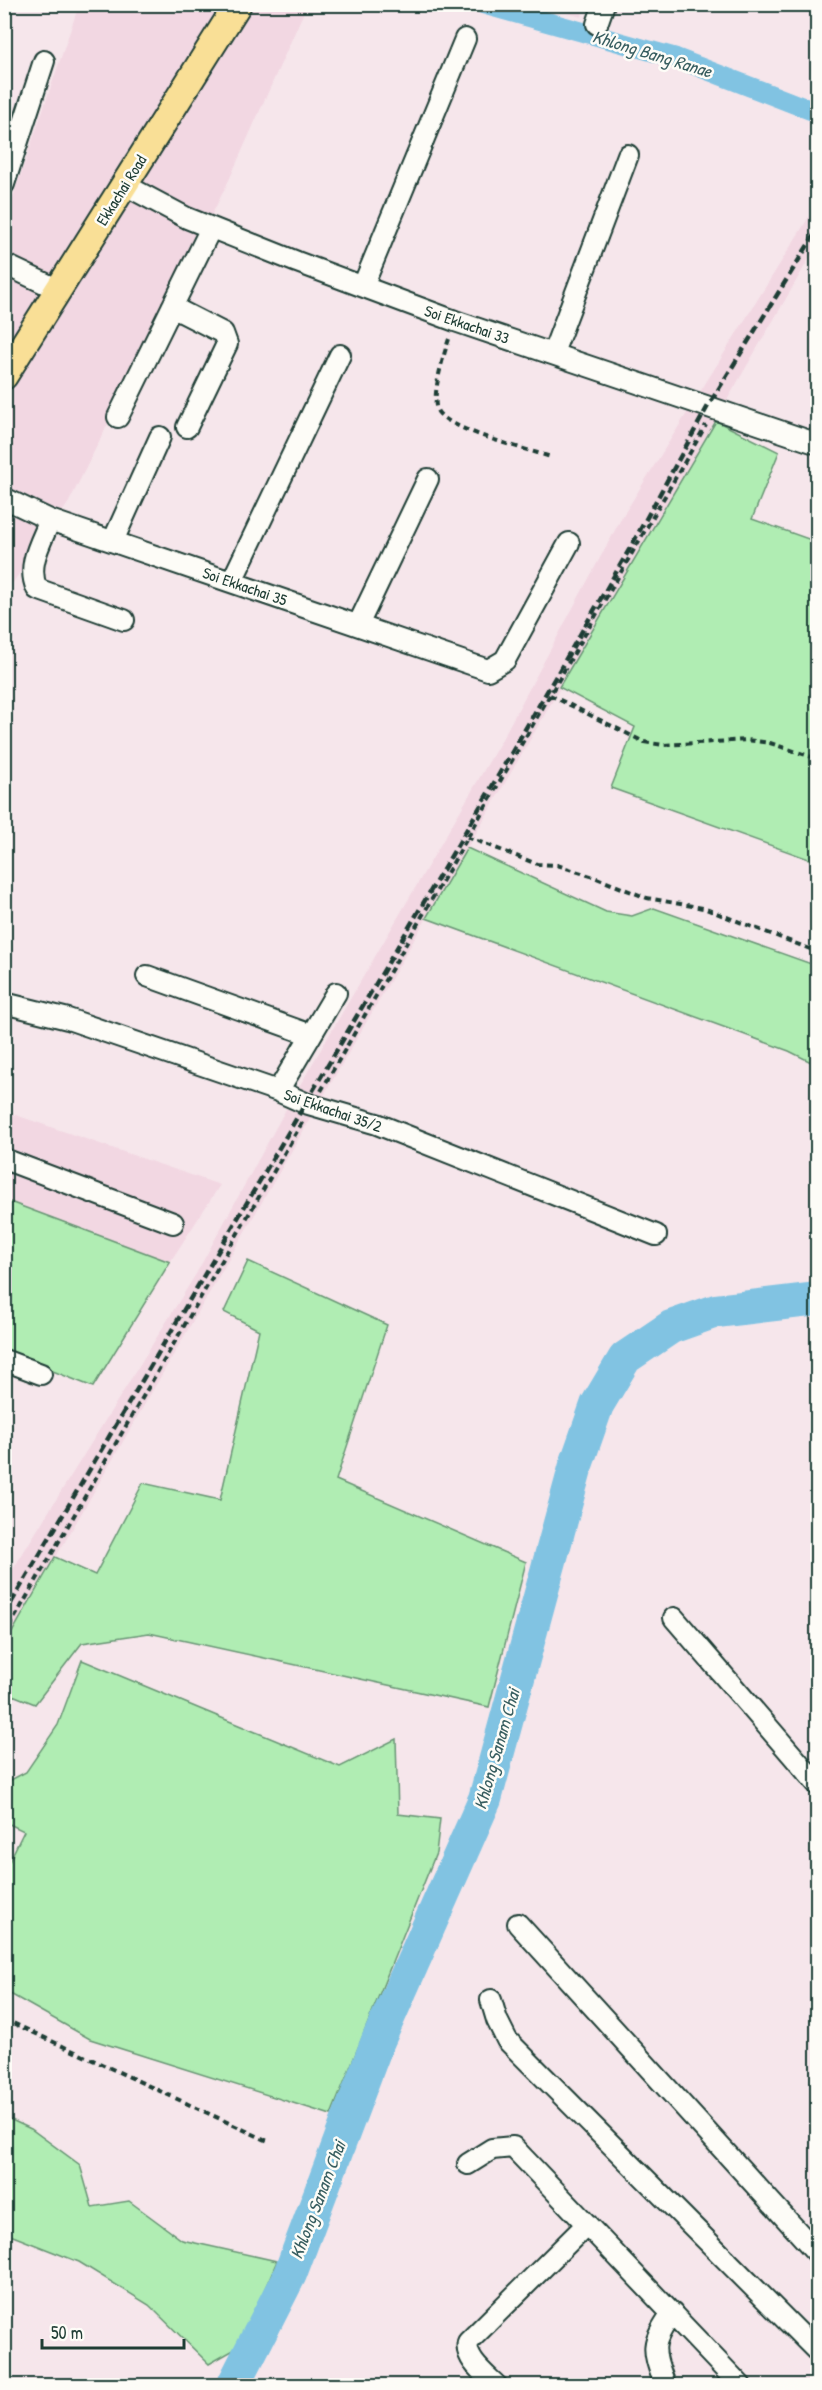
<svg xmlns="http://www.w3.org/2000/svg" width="822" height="2390" viewBox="0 0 822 2390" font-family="'Patrick Hand',sans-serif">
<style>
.built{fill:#f2d7e2}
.green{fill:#b0edb3;stroke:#689574;stroke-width:1.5}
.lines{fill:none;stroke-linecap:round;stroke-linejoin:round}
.canal{stroke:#81c3e2;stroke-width:20}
.river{stroke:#81c3e2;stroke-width:34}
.minor-casing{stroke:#1f3d34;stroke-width:24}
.major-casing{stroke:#1f3d34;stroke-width:30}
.path{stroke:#1f3d34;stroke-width:4;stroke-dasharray:6 4.5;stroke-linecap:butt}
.minor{stroke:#fdfcf7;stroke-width:20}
.major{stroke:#f9df96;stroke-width:26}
.rail{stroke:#1f3d34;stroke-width:4.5;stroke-dasharray:9 4.5;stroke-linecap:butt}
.labels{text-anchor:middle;stroke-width:5;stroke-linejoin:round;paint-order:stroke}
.street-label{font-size:16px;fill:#1f3d34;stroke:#fdfcf7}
.water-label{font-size:18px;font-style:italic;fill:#385e60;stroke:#fdfcf7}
</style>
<rect width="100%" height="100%" fill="#f6e6eb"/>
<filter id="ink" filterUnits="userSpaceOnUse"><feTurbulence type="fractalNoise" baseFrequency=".0167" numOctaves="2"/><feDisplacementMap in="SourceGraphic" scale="12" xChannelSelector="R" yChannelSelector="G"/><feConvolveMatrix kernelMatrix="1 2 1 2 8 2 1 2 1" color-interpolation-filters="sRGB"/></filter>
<g filter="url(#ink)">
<!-- built -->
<path class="built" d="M79,5h228l-78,175 -160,322 -64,92v-374z
M537,5h47l-2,12z
M817,204v41l-812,1400v-63l191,-308 90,-165 215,-368 120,-222z
M4,1111l216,74 -50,77 -165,-62z"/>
<!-- green -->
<path class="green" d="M716,421l63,31 -27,67 65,23v320l-206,-74 24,-61 -76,-40z
M467,848l139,64 26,4 22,-8 163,58v99l-28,-14 -363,-133z
M10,1202l160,60 -77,125 -88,-35 -1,-142z
M248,1261l139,64 -51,155 190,82 -37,145 -340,-74 -67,10 -47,61 -30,-12v-47l50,-88 40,18 48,-92 77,17 39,-170 -35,-18z
M82,1660l258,107 56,-28 2,75 42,5 -4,34 -105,262 -241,-76 -85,-48v-121l19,-39 -19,-9v-39l21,-11 32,-47z
M5,2117l26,12 49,36 12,42 37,-6 53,39 95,21 -38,86 -30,17 -60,-59 -70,-43 -74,-29z"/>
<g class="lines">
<!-- canal -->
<path class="canal" d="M483,4l193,54 142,55"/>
<!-- river -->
<path class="river" d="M233,2386l57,-112 87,-231 108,-244 91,-334 21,-60 28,-47 46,-31 45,-16 102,-12"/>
<!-- minor casing -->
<g class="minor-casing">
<path id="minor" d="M597,24l7,-20
M4,184l40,-123
M125,185l62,33 110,44 158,59 363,123
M4,264l55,26
M363,286l102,-247
M172,307l51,26 4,11 -40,83
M553,353l75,-198
M118,417l93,-189
M4,498l46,22 438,150 17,-10 64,-117
M50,520c-9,23 -24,45 -13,69l87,31
M113,541l47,-104
M232,581l108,-226
M358,625l70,-146
M147,976l164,59
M4,1003l64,16 210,72 27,12 72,21 279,111
M278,1091l58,-98
M4,1159l169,64
M4,1360l37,14
M674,1618l144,167
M518,1924l300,330
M491,2000l6,20 10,20 311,312
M468,2164l24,-15 21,-2 228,239
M665,2385c-13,-37 -15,-40 7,-72
M497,2386c-11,-11 -33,-27 -29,-44l119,-118"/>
</g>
<!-- major casing -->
<g class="major-casing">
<path id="major" d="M4,376l234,-372"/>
</g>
<!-- path -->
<path class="path" d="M449,339c-5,14 -19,61 -11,73 14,19 88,37 113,45
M550,695l94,47 19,3 84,-5 23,3 48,16
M467,837l70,27 20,1 37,12 53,21 56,10 115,44
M321,1091l385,-666
M4,1636l299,-515
M4,2019l264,122"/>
<!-- minor -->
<use href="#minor" class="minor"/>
<!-- major -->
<use href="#major" class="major"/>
<!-- rail -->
<path class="rail" d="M4,1615l483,-820 142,-245 79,-144 110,-177"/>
</g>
</g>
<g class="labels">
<!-- street labels -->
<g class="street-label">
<text transform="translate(121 190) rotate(-58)" y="6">Ekkachai Road</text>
<text transform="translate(467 324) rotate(19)" y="6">Soi Ekkachai 33</text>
<text transform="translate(245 586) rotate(19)" y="6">Soi Ekkachai 35</text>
<text transform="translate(333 1110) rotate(19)" y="6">Soi Ekkachai 35/2</text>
</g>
<!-- water labels -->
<g class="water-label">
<text transform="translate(652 54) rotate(17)" y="6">Khlong Bang Ranae</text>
<text transform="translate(497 1749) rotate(-74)" y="6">Khlong Sanam Chai</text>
<text transform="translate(318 2200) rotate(-69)" y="6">Khlong Sanam Chai</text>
</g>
</g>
<!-- margin -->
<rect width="822" height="2390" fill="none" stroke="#fdfcf7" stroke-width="24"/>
<rect x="12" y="12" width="798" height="2366" fill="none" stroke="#1f3d34" stroke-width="2" filter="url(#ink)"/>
<!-- scale -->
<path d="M42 2339v9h142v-9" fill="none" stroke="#1f3d34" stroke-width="3"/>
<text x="51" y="2339" font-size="18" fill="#1f3d34" stroke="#fdfcf7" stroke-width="4.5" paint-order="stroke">50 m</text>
</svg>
